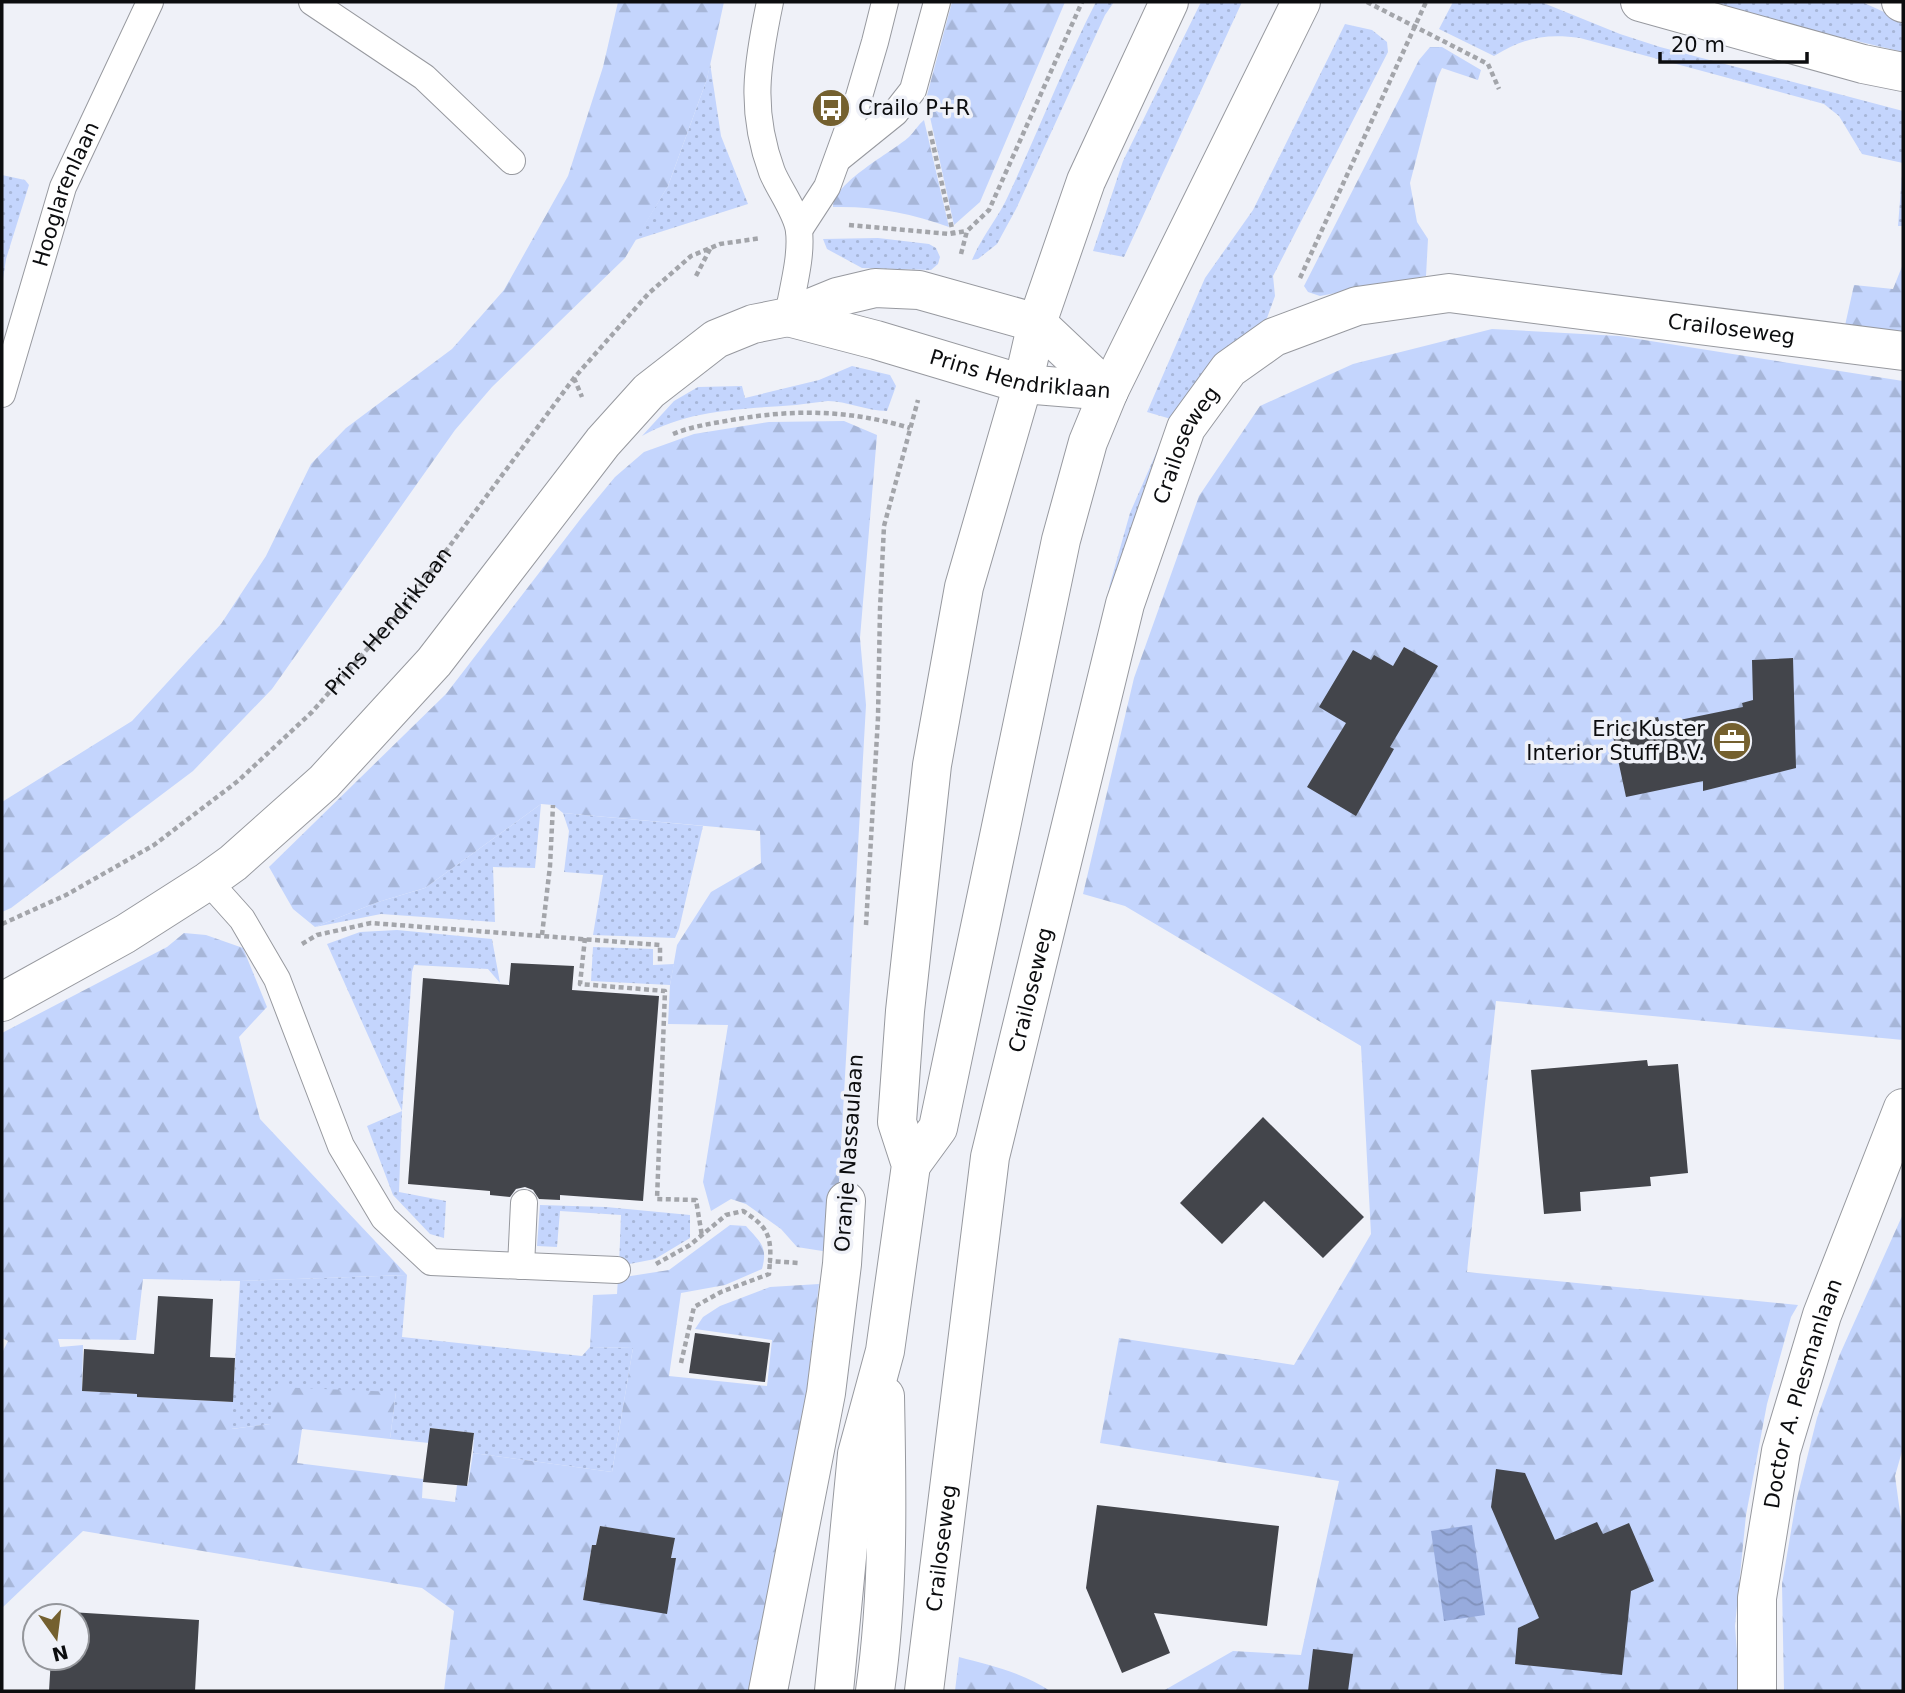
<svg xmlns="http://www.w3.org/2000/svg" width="1905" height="1693" viewBox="0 0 1905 1693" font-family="'DejaVu Sans',sans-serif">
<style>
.grass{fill:url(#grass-dots)}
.forest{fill:url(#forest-firs);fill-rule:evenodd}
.water{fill:url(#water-waves)}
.building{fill:#43454b}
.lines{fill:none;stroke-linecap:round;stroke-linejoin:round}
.lane-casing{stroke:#97999f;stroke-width:28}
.street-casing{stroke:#97999f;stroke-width:40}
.secondary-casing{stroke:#97999f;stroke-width:40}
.primary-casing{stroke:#97999f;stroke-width:40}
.path{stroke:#a3a5aa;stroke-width:4.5;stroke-dasharray:5 3.5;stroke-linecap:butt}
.lane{stroke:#fff;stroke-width:26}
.street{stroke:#fff;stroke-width:38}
.secondary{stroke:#fff;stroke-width:38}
.primary{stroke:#fff;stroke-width:38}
.labels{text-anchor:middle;stroke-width:7;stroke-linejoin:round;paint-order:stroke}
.poi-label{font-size:21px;fill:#0c0d0f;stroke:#eff1f8;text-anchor:start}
.street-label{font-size:21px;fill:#0c0d0f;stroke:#eff1f8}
</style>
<defs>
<pattern id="grass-dots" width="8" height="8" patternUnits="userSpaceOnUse" patternTransform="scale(1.75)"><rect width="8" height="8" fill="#c4d5fd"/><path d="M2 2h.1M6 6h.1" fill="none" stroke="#a7b6d8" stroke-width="1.8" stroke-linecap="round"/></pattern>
<pattern id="forest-firs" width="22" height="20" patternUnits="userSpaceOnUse" patternTransform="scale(1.75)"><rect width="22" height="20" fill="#c4d5fd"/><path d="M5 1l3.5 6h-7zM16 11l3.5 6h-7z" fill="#a7b6d8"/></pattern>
<pattern id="water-waves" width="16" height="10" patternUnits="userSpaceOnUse" patternTransform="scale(1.75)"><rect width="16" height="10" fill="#97abdd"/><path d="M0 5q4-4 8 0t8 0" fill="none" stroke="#8192bc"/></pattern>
</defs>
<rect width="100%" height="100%" fill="#eff1f8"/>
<!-- grass -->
<path class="grass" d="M1096,2h18l-9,13 -89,194 -19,35 -19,15 -6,1c10,-24 27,-43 37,-66 30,-64 55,-130 87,-192z
M1201,2h41l-118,255 -31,-6 30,-90z
M1453,2h88l79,32 40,13 243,64v115h-5l5,-63 -41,-9 -23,-38 -15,-12 -244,-66c-34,-5 -57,0 -86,18l-55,-27z
M1691,2h171l33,15 8,8v27z
M1345,24l27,6 15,12 1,10 -115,224 2,20 -8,22 -20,16 -83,109 -19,43 -22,70 -28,107 15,-79 20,-71 41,-94 -24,-7 58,-134 48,-68z
M710,63l11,73 27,68 -113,36 33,-54 39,-107z
M2,175l23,5 4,5 -23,74 -4,27z
M878,238l51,6 7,4 4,9 -2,7 -7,6 -69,-2 -35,-19 -4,-10z
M852,366l38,9 6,11 -9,25c-20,0 -41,-10 -59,-10 -11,1 -22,3 -32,4 -53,4 -107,4 -154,31l32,-35 24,-14 44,-1 3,12 74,-18z
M541,804l-6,64 -42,-1 2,55 -114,-8 -66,13 63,-25 47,-14z
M563,813l140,13 -24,103 -4,9 -82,-3 10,-60 -39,-3 5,-41z
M397,930l95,9 8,44 -12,-14 -74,-4 -2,7 -10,139 -3,81 47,9 -2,37 -14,-4 -37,-39 -26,-69 35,-15 -75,-167 33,-12z
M593,947l60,2v16l21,-1 -4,21 -79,-4z
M540,1205l66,2 84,8v23l-35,21 -36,7 2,-51 -61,-4 -3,36 -20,-1z
M407,1275l-5,62 180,19 8,-9 43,1 -21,124 -139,-19 1,-20 -43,-5 -2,15 -39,-4 6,-47 -126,32 -39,5 9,-148z"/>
<!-- forest -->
<path class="forest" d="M618,2h106l-17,77 -39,107 -43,72 -133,129 -37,43 -183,259 -79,82 -182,137 -9,4v-110l130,-81 89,-97 45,-68 45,-92 35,-36 106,-79 52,-59 64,-114 35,-109z
M952,2h113l-85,200 -26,23 -28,-126z
M1430,47h12l39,23 -3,10 -36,-12 -5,11 -27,104 7,39 11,17 -2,37 -106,20 -12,-4 -4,-6 115,-226z
M924,120l25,107c-38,-14 -74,-21 -116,-20 1,-25 58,-54 76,-70 5,-5 9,-12 15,-17z
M1903,264v73l-59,-7 10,-45 39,4z
M1492,329l127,7 284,45v659l-407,-39 -29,271 331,33 -7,12 -24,87 -21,111 -11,111 5,65h-577l70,-40 68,4 38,-174 -239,-38 19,-105 175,27 77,-131 -10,-188 -236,-140 -42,-12 51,-216 65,-182 61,-90 93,-42z
M844,421l33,14 -17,203 6,67 -31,548 -38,-6 -16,-18 -35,-25 -15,-5 -20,12 -8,-29 25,-157 -60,-1 2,-39 7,-40 34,-53 50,-29 -1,-32 -197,-18 -10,-8 -12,-1 -116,84 -47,14 -63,25 -22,-18 -24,-42 177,-173 136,-177 33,-40 29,-25 50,-18 75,-12z
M184,933l22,2 37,13 24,59 -28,30 21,82 147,156 -167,6 -97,-2 -7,61 -78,-1 2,8 23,-2 -1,46 56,3v3l95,5 -1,27 38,-5 5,-37 121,5 -6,47 -88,-10 -5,34 126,16 -1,19 33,4 2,-17h11l5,-32 139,19 21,-124 -43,-1 3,-52 24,-1 1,-16 51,-8 61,-45 16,1c15,17 22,21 16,43l-37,16 -44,8 -12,83 98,10 5,-46 -77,-11 8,-12 17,-11 50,-19 49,-3 -30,261 -27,146h-318l10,-80 -32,-23 -339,-57 -81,77v-255l6,-12 -6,-3v-305l165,-86zM600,1526l74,13 -3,19h4l-92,42 9,-55h4z
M1903,1214v234l-8,28 8,58v157h-119l-2,-107 14,-82 21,-84 23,-64z
M959,1657c30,8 65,16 91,34h-95z"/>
<!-- water -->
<path class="water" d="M1472,1525l13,90 -41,6 -13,-90z"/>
<!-- building -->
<path class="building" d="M1404,647l34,19 -48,81 4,2 -38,67 -49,-29 39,-64 -27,-16 34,-57 18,10 3,-5 19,11z
M1793,658l3,110 -93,23v-10l-77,16 -15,-70 47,-10 2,7 83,-17 -1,-4 11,-3 -1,-40z
M511,963l63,3 -2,24 87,6 -16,205 -83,-6v5l-21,-1 -6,-9 -8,-3 -9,2 -6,8 -20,-2v-4l-82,-7 15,-206 86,7z
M1647,1060l1,6 30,-2 10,109 -38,4 1,9 -71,6 1,19 -37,3 -13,-144z
M1263,1117l101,100 -41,41 -59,-57 -42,43 -42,-41z
M158,1296l55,3 -3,58 25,1 -2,44 -96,-5v-3l-55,-3 2,-42 70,5z
M695,1333l75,10 -5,39 -76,-9z
M430,1428l44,5 -7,53 -44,-4z
M1496,1469l29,4 30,67 42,-18 6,12 26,-11 25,58 -23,10 -9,84 -107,-11 3,-36 21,-10 -48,-111z
M1097,1505l182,21 -12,100 -113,-13 16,40 -48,20 -36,-85z
M600,1526l75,12 -4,20h5l-9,56 -84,-14 9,-55h4z
M54,1611l145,9 -4,71h-146l2,-33h26v-42h-23z
M1313,1649l40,5 -5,37h-40z"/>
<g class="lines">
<!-- lane casing -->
<g class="lane-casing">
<g id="lane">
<path d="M312,2l112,75 88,84"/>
<path d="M770,2c-13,62 -21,108 2,170 7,17 25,41 27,59 3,27 -7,59 -11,86"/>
<path d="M838,159l57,-46 18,-23 24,-88"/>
<path d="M799,230l28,-43 28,-77 20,-68 10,-40"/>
<path id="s2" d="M2,394l61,-207 87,-185"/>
<path d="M208,881l34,38 35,60 64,167 43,72 47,44 186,8"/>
<path d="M521,1266l3,-63"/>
</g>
</g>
<!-- street casing -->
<g class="street-casing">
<g id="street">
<path d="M1901,2l2,1"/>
<path d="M768,1691l58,-298 16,-129 4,-63"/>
<path id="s3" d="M924,1691l66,-534 135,-553 61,-176 43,-59 45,-32 83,-31 92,-13 454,58"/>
<path id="s4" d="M1757,1691v-93l24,-147 41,-136 81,-207"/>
</g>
</g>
<!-- secondary casing -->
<g class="secondary-casing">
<g id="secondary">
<path id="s5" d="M788,317l88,23 147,44 86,7"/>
<path d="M2,1002l123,-68 83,-53 25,-18 91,-81 110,-120 169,-220 46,-51 67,-52 37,-15 35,-7 49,-20 38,-9 44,2 118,33 72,68"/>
<path d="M911,1165l27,-37 123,-588 27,-98 21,-51 192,-389"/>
<path d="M834,1691l23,-237 28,-103 26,-186 -14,-43 8,-111 27,-246 32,-178 59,-203 14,-61 49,-142 83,-179"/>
<path d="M875,1691c14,-98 12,-196 10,-295"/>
</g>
</g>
<!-- primary casing -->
<g class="primary-casing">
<path id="primary" d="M1640,2l223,62 40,8"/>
</g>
<!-- path -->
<g class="path">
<path d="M1367,2l121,62 11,25"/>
<path d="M930,131l23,102"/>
<path d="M849,225l100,9 18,-3"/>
<path d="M961,254l6,-23 22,-21 93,-208"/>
<path d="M696,276l14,-27"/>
<path d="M1300,278l126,-276"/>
<path d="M574,378l8,19"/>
<path d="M673,434c17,-7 35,-10 53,-13 64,-12 121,-12 184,7"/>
<path id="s1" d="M2,924l64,-29 88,-50 84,-64 74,-69 94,-107 168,-227 74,-84 43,-38 29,-12 41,-6"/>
<path d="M866,925l12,-207 2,-109 4,-83 34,-126"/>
<path d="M542,935l8,-69 3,-61"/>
<path d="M585,938l-5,46 85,7 -8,208 39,1 6,36"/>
<path d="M302,944l15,-9 54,-12 289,22v19"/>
<path d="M849,1159l2,-29"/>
<path d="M656,1264l34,-19 36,-30 17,-4c22,14 29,23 27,50l28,2"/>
<path d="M681,1363l13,-56 27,-15 48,-18 1,-13"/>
</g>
<!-- lane -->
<use href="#lane" class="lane"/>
<!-- street -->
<use href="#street" class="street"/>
<!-- secondary -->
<use href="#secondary" class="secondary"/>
<!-- primary -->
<use href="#primary" class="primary"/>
</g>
<!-- icons -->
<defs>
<g id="bus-disc" transform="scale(2.0125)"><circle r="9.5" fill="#74602f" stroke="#eff1f8"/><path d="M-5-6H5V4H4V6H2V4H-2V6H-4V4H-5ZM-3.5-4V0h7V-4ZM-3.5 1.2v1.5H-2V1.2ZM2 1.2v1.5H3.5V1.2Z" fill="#fff"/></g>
<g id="office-disc" transform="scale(2.0125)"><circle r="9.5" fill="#74602f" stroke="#eff1f8"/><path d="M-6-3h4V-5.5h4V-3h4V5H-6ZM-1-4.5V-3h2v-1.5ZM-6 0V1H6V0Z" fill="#fff"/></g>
</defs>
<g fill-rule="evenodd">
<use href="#bus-disc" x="831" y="108"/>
<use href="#office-disc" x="1732" y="741"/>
</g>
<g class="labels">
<!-- poi labels -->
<g class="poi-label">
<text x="858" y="115">Crailo P+R</text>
<text x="1705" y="736" text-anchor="end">Eric Kuster<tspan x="1705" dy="24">Interior Stuff B.V.</tspan></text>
</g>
<!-- street labels -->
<g class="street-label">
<text dy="7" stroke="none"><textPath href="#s2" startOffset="210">Hooglarenlaan</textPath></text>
<text dy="7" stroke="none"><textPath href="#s3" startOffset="1888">Crailoseweg</textPath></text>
<text dy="7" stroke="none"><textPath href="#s5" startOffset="240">Prins Hendriklaan</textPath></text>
<text dy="7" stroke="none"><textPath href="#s3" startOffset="1278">Crailoseweg</textPath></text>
<text dy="7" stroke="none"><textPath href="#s1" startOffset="497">Prins Hendriklaan</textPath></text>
<text dy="7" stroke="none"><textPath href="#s3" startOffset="710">Crailoseweg</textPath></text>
<text transform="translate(849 1153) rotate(-86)" y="7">Oranje Nassaulaan</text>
<text dy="7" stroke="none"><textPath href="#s4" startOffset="303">Doctor A. Plesmanlaan</textPath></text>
<text dy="7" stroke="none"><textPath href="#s3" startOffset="144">Crailoseweg</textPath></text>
</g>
</g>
<!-- border -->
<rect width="1905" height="1693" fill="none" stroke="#0c0d0f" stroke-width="7"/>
<!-- north arrow -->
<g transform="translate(56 1637) rotate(166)"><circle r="33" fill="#eff1f8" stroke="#94969b" stroke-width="2"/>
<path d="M0-5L12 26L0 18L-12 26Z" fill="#74602f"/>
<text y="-10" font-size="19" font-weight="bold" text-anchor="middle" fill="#0c0d0f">N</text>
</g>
<!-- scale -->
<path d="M1660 52v10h147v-10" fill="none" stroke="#0c0d0f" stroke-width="3.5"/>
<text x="1671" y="52" font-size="21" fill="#0c0d0f" stroke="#eff1f8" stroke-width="5" paint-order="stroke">20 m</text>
</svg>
